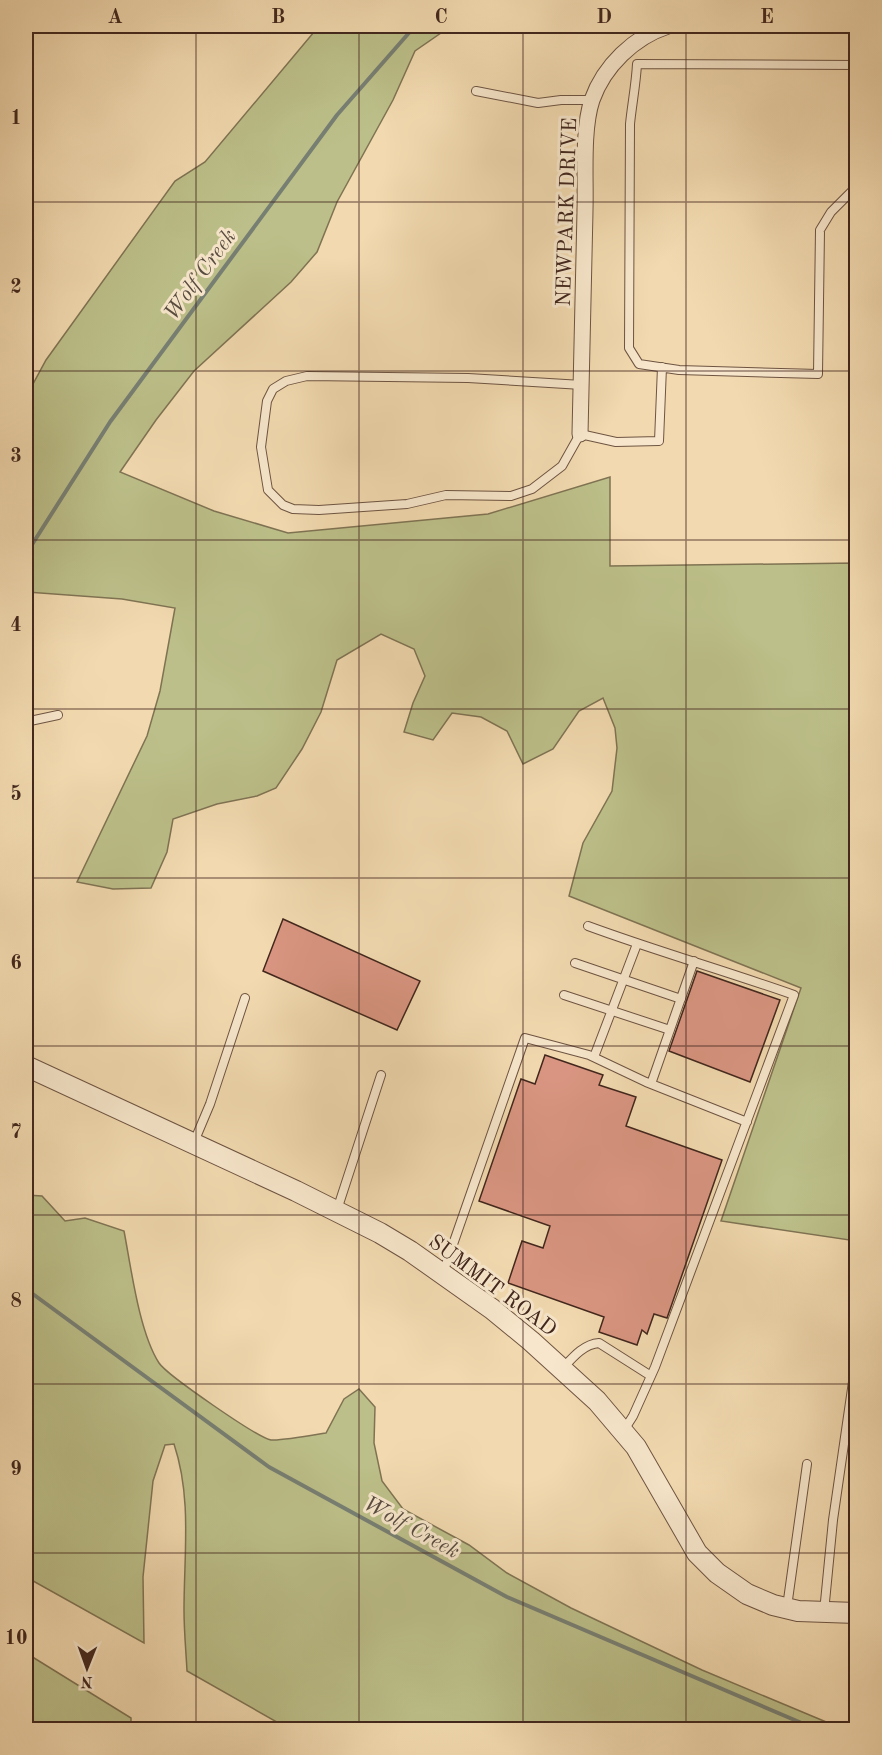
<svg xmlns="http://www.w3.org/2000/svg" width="882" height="1755" viewBox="0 0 882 1755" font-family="'Old Standard TT',serif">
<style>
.green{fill:#bcbf89;stroke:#7f7353;stroke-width:1.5}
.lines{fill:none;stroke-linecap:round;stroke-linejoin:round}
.stream{stroke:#777f73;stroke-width:4}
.building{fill:#d99581;stroke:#42271d;stroke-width:1.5}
.service-casing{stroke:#6e5442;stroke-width:10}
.minor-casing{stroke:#6e5442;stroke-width:17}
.tertiary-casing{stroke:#6e5442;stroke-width:22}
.service{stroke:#f7e6cb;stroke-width:8}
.minor{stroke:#f7e6cb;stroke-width:15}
.tertiary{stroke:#f7e6cb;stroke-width:20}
.grid{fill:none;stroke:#42271d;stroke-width:1.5;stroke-opacity:0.55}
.labels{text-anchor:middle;stroke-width:6;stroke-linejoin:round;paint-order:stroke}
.street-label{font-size:21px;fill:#42271d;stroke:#f7e6cb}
.water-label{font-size:22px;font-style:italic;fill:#584c41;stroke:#f7e6cb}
.neatline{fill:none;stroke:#42271d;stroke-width:2}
.grid-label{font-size:20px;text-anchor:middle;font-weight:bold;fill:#42271d}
</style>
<rect width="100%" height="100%" fill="#f2d9af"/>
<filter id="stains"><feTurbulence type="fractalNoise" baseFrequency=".00333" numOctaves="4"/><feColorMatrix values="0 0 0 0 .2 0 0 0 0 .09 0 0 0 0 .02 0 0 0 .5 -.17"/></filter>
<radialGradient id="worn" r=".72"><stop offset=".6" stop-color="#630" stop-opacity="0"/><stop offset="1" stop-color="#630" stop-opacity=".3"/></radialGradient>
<!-- green -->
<path class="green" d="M319,26h132l-36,25 -22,49 -56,102 -20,50 -26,30 -97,89 -38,49 -36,52 94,39 74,22 200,-19 122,-37v89l246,-3v678l-135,-20 80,-233 -232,-92 14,-53 29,-52 5,-43 -2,-20 -12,-30 -24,13 -26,38 -30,15 -16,-33 -26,-14 -29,-4 -19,27 -29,-8 9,-29 12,-27 -11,-27 -33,-15 -44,26 -16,52 -19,37 -26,39 -19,8 -40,8 -44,15 -6,33 -16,36 -38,1 -36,-7 70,-146 13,-45 15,-83 -53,-9 -95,-7 -1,4v-199l20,-37 129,-179 30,-19z
M26,1195l16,1 23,25 20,-3 39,13c7,36 15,101 35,132 8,12 99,75 112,77 10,1 43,-5 55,-7l18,-34 15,-10 16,18 -1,36 8,38 21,28 66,36 38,28 64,35 131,62 141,59h-554l-102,-58c-1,-20 -3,-40 -3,-61 0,-56 8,-112 -10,-166l-9,1 -12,36 -10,96 1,66 -118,-66z
M26,1653l105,65v11h-105z"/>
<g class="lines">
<!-- stream -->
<path class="stream" d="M26,554l84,-132 227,-307 78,-89
M26,1289l243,178 238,130 311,133"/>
</g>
<!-- building -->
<path class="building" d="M283,919l137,62 -23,49 -134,-59z
M697,971l83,29 -30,82 -81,-31z
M545,1055l58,20 -4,10 37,12 -10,29 96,34 -55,158 -13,-4 -7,20 -5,-4 -5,15 -38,-13 5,-15 -96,-34 14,-42 21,7 7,-22 -71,-25 42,-122 14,5z"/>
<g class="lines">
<!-- service casing -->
<g class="service-casing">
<path id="service" d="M856,65l-219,-1c-1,20 -5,40 -7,60l-1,224 10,16 40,6 139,4 2,-144 11,-18 25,-25
M476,91l62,12 23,-3h31
M582,385l-114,-7 -161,-2 -21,5 -13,8 -6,12 -6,46 7,43 15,15 10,4 26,1 88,-6 39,-9 65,1 21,-7 30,-23 18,-32 36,8 43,-1 3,-74
M26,725l4,-4 28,-6
M588,926c68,25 138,45 206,69l-139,372 -22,49 -9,14
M575,963l106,36
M564,995l106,35
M594,1057l43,-113
M651,1084l43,-123
M194,1142l16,-38 35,-106
M337,1210l44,-135
M443,1273l82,-235 64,17 57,27 101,40
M563,1368c10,-11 21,-24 36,-25l52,33
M787,1607l20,-143
M824,1612l9,-92 23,-159"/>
</g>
<!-- minor casing -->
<g class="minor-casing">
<path id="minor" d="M580,434c2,-74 4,-149 5,-224 1,-32 -3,-80 7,-110 12,-34 42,-63 76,-74"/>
</g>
<!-- tertiary casing -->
<g class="tertiary-casing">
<path id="tertiary" d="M26,1066l270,125 84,42 30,18 82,58 39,32 66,60 39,46 61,106 20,20 30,21 26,11 25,6 58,2"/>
</g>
<!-- service -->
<use href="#service" class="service"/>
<!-- minor -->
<use href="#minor" class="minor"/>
<!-- tertiary -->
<use href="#tertiary" class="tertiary"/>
</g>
<!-- grid -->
<path class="grid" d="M196,26v1704M359,26v1704M523,26v1704M686,26v1704M26,202h830M26,371h830M26,540h830M26,709h830M26,878h830M26,1046h830M26,1215h830M26,1384h830M26,1553h830"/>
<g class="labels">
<!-- street labels -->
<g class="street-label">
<text transform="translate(566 212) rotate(-88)" y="7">NEWPARK DRIVE</text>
<text transform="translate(493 1285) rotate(37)" y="7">SUMMIT ROAD</text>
</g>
<!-- water labels -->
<g class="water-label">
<text transform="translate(199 274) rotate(-54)" y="8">Wolf Creek</text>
<text transform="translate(412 1526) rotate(29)" y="8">Wolf Creek</text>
</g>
</g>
<!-- margin -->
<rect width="882" height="1755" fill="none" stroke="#f2d9af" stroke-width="66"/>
<!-- north arrow -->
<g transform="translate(87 1668) rotate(181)" stroke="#f7e6cb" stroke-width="4.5" paint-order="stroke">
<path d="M0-4.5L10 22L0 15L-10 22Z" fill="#42271d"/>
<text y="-9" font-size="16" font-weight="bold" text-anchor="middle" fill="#42271d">N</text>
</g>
<rect x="33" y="33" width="816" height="1689" class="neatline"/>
<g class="grid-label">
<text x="115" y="23">A</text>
<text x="278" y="23">B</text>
<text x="441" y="23">C</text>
<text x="604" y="23">D</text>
<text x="767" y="23">E</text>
<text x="16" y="124">1</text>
<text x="16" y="293">2</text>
<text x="16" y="462">3</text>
<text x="16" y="631">4</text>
<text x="16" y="800">5</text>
<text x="16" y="969">6</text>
<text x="16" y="1138">7</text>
<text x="16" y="1307">8</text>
<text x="16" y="1475">9</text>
<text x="16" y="1644">10</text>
</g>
<rect width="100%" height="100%" filter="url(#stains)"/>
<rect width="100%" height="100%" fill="url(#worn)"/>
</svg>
